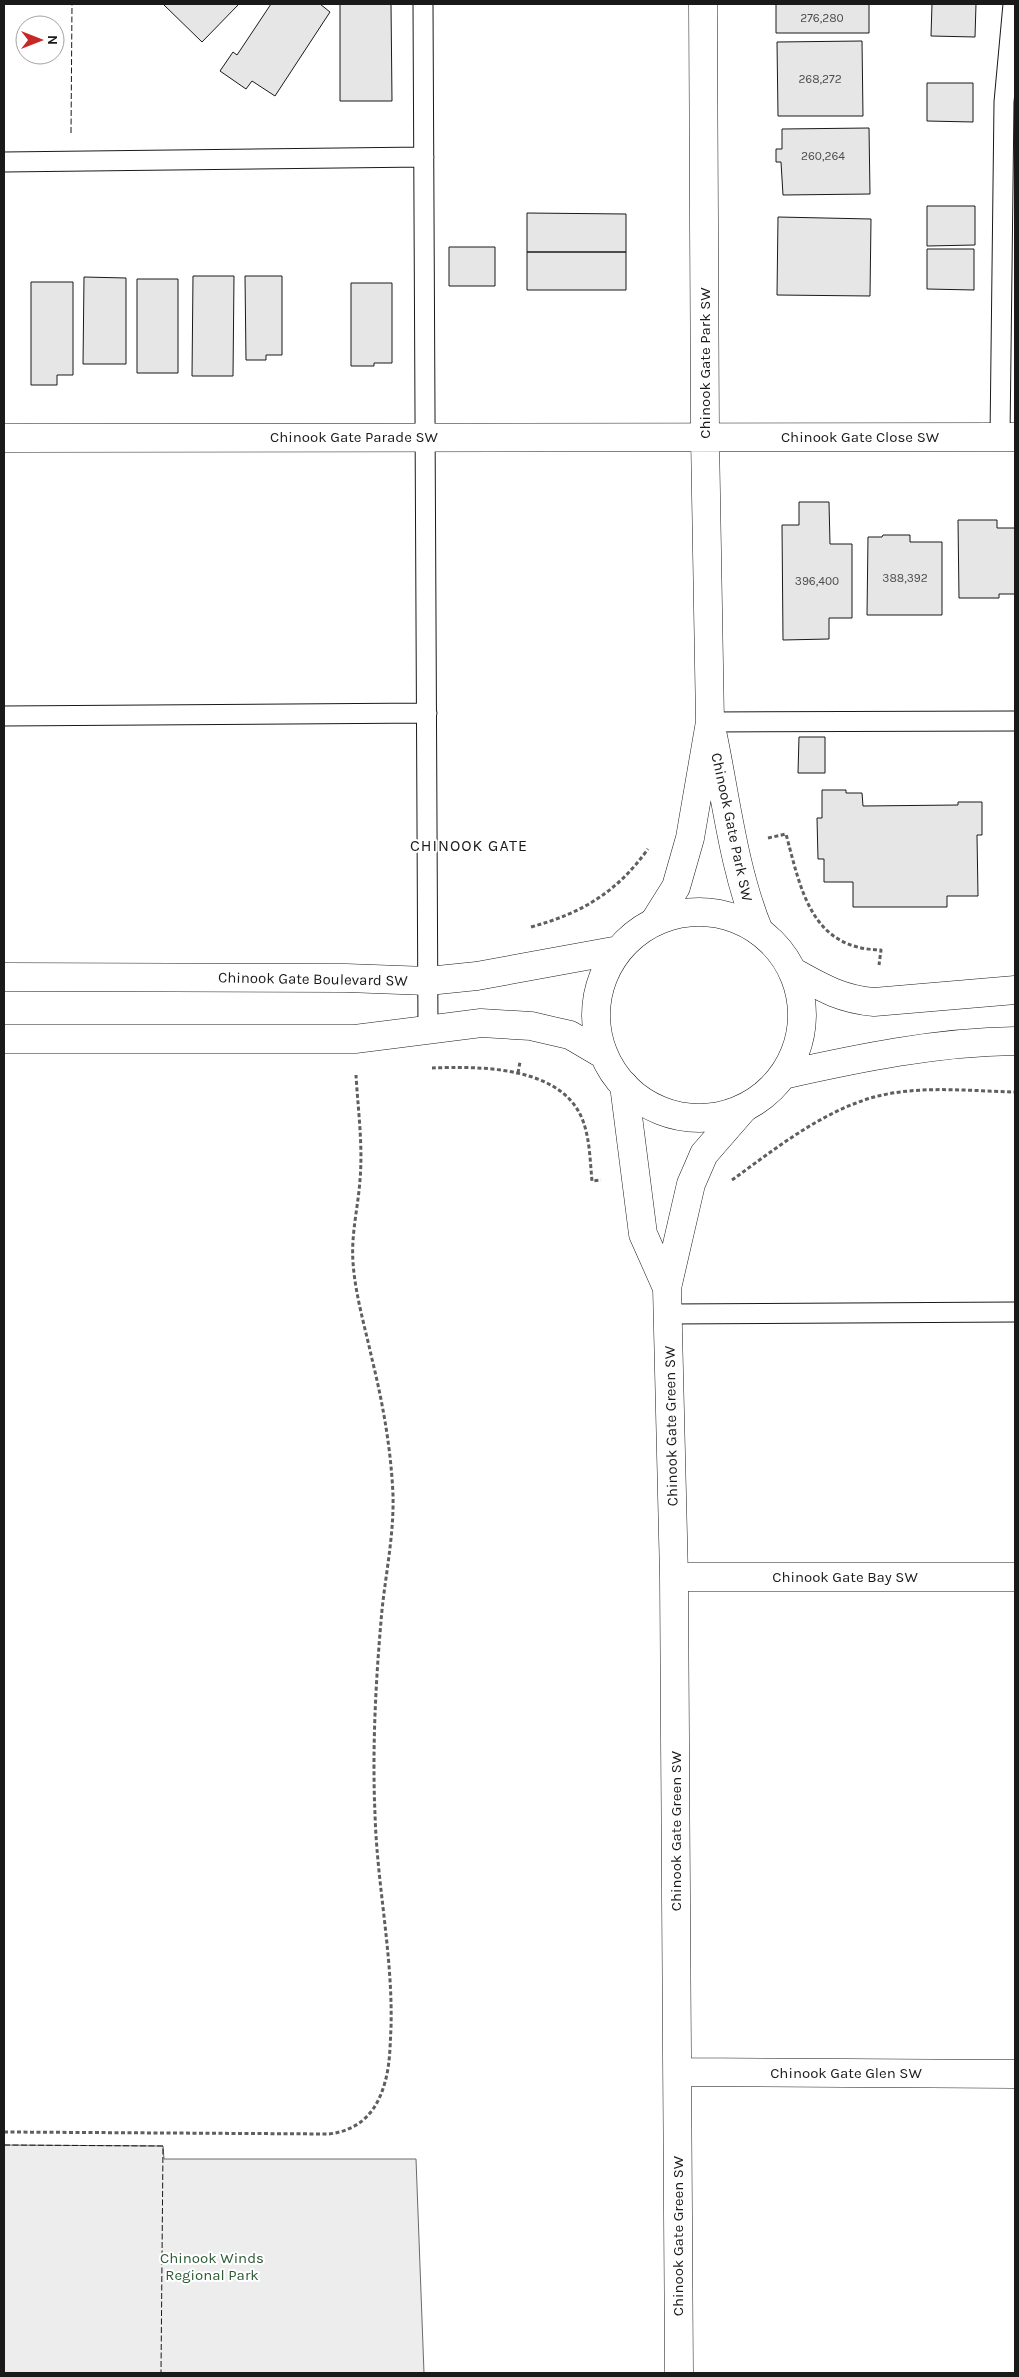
<svg xmlns="http://www.w3.org/2000/svg" width="1019" height="2377" viewBox="0 0 1019 2377" font-family="Karla,sans-serif">
<style>
.built{fill:#ededed;stroke:#6a6a6a}
.building{fill:#e6e6e6;stroke:#1a1a1a}
.lines{fill:none;stroke-linecap:round;stroke-linejoin:round}
.lane-casing{stroke:#1a1a1a;stroke-width:21}
.street-casing{stroke:#1a1a1a;stroke-width:29}
.secondary-casing{stroke:#1a1a1a;stroke-width:29}
.path{stroke:#5f5f5f;stroke-width:3;stroke-dasharray:4 2.5;stroke-linecap:butt}
.lane{stroke:#fff;stroke-width:19}
.street{stroke:#fff;stroke-width:28}
.secondary{stroke:#fff;stroke-width:28}
.fence{stroke:#1a1a1a;stroke-width:1;stroke-dasharray:6 2.5;stroke-linecap:butt}
.labels{text-anchor:middle;stroke-width:4;stroke-linejoin:round;paint-order:stroke}
.number-label{font-size:12px;fill:#4d4d4d}
.street-label{font-size:15px;fill:#1a1a1a;stroke:#fff}
.park-label{font-size:15px;fill:#2b5a34;stroke:#fff}
.neighbourhood-label{font-size:16px;letter-spacing:1px;fill:#1a1a1a;stroke:#fff}
</style>
<rect width="100%" height="100%" fill="#fff"/>
<!-- built -->
<path class="built" d="M4,2145l159,1 1,13h252l8,214h-420z"/>
<!-- building -->
<path class="building" d="M163,4h76l-37,38z
M271,4h49l10,8 -55,84 -23,-15 -6,8 -26,-18 13,-19 4,3z
M340,4h51l1,97h-52z
M776,4h93v29h-93z
M932,4h44l-1,33 -44,-1z
M862,41l1,75h-85l-1,-74z
M927,83h46v39l-46,-1z
M869,128l1,66 -87,1 -2,-33h-5v-13h6v-20z
M927,206h48v39l-48,1z
M527,213l99,1v38h-99z
M778,217l93,2 -1,77 -93,-1z
M449,247h46v39h-46z
M927,249h47v41l-47,-1z
M527,252h99v38h-99z
M193,276h41l-1,100h-41z
M245,276h37v79h-16v5h-20z
M84,277l42,1v86h-43z
M137,279h41v94h-41z
M31,282h42v93h-16v10h-26z
M351,283h41v80h-18v3h-23z
M799,502h30l1,42h22v74h-23v21l-46,1 -1,-115h17z
M958,520h39v8h18v66h-16v4h-40z
M883,535h27v7h32v73h-75l1,-78h14z
M799,737h26v36h-27z
M822,790h24v3h16l1,13 95,-1v-3h24v33h-5l1,61h-31v11h-94v-25h-29v-23h-6l-1,-41h5z"/>
<g class="lines">
<!-- lane casing -->
<g class="lane-casing">
<path id="lane" d="M423,4l5,1026
M4,162l420,-5
M1000,437l4,-335 9,-98
M4,716l423,-3
M710,722l305,-1
M669,1314l346,-2"/>
</g>
<!-- street casing -->
<g class="street-casing">
<path id="street" d="M4,438l1011,-1
M713,736c13,63 21,135 46,195
M654,922l22,-35 14,-49 20,-116 -5,-285 -2,-433
M624,1085l19,149 24,54
M674,1577h341
M678,2072l337,2
M679,2373l-5,-796 -7,-289 24,-104 13,-30 40,-46"/>
</g>
<!-- secondary casing -->
<g class="secondary-casing">
<path id="secondary" d="M596 1015a103 103 0 1 1 206 0a103 103 0 1 1-206 0Z
M792,971c29,16 48,28 82,31l141,-12
M4,977l342,1 82,3 49,-5 142,-26
M4,1039h351l126,-16 50,3 39,9 34,20
M783,1075c76,-17 153,-33 232,-34"/>
</g>
<!-- path -->
<path class="path" d="M768,838l18,-4c15,56 25,115 95,116l-2,15
M531,927c51,-14 85,-34 117,-78
M432,1068c48,-2 131,-2 151,53 7,19 7,40 9,60l9,-1
M518,1073l2,-11
M732,1180c43,-31 89,-68 142,-83 45,-12 95,-6 141,-5
M4,2132l325,2c31,-4 48,-22 56,-52 5,-17 5,-36 6,-54 2,-72 -14,-143 -16,-214 -3,-67 1,-138 7,-204 4,-38 12,-76 11,-115 -2,-46 -10,-91 -21,-136 -7,-32 -17,-65 -19,-97 -2,-28 5,-54 7,-82 3,-35 -2,-70 -4,-105"/>
<!-- lane -->
<use href="#lane" class="lane"/>
<!-- street -->
<use href="#street" class="street"/>
<!-- secondary -->
<use href="#secondary" class="secondary"/>
<!-- fence -->
<path class="fence" d="M71,133l1,-129
M4,2145l159,1 -2,227"/>
</g>
<g class="labels">
<!-- number labels -->
<g class="number-label">
<text x="822" y="22">276,280</text>
<text x="820" y="83">268,272</text>
<text x="823" y="160">260,264</text>
<text x="905" y="582">388,392</text>
<text x="817" y="585">396,400</text>
</g>
<!-- street labels -->
<g class="street-label">
<text transform="translate(705 363) rotate(-90)" y="5">Chinook Gate Park SW</text>
<text x="354" y="442">Chinook Gate Parade SW</text>
<text x="860" y="442">Chinook Gate Close SW</text>
<text transform="translate(732 827) rotate(78)" y="5">Chinook Gate Park SW</text>
<text transform="translate(313 979) rotate(1)" y="5">Chinook Gate Boulevard SW</text>
<text transform="translate(671 1426) rotate(-91)" y="5">Chinook Gate Green SW</text>
<text x="845" y="1582">Chinook Gate Bay SW</text>
<text transform="translate(676 1831) rotate(-90)" y="5">Chinook Gate Green SW</text>
<text x="846" y="2078">Chinook Gate Glen SW</text>
<text transform="translate(678 2236) rotate(-90)" y="5">Chinook Gate Green SW</text>
</g>
<!-- park labels -->
<g class="park-label">
<text x="212" y="2263">Chinook Winds<tspan x="212" dy="17">Regional Park</tspan></text>
</g>
<!-- neighbourhood labels -->
<g class="neighbourhood-label">
<text x="469" y="851">CHINOOK GATE</text>
</g>
</g>
<!-- border -->
<rect width="1019" height="2377" fill="none" stroke="#1a1a1a" stroke-width="10"/>
<!-- north arrow -->
<g transform="translate(40 40) rotate(90)"><circle r="24" fill="#ffffff" stroke="#a3a3a3"/>
<path d="M0-4L9 19L0 12L-9 19Z" fill="#c62828"/>
<text y="-8" font-size="14" font-weight="bold" text-anchor="middle" fill="#1a1a1a">N</text>
</g>
</svg>
